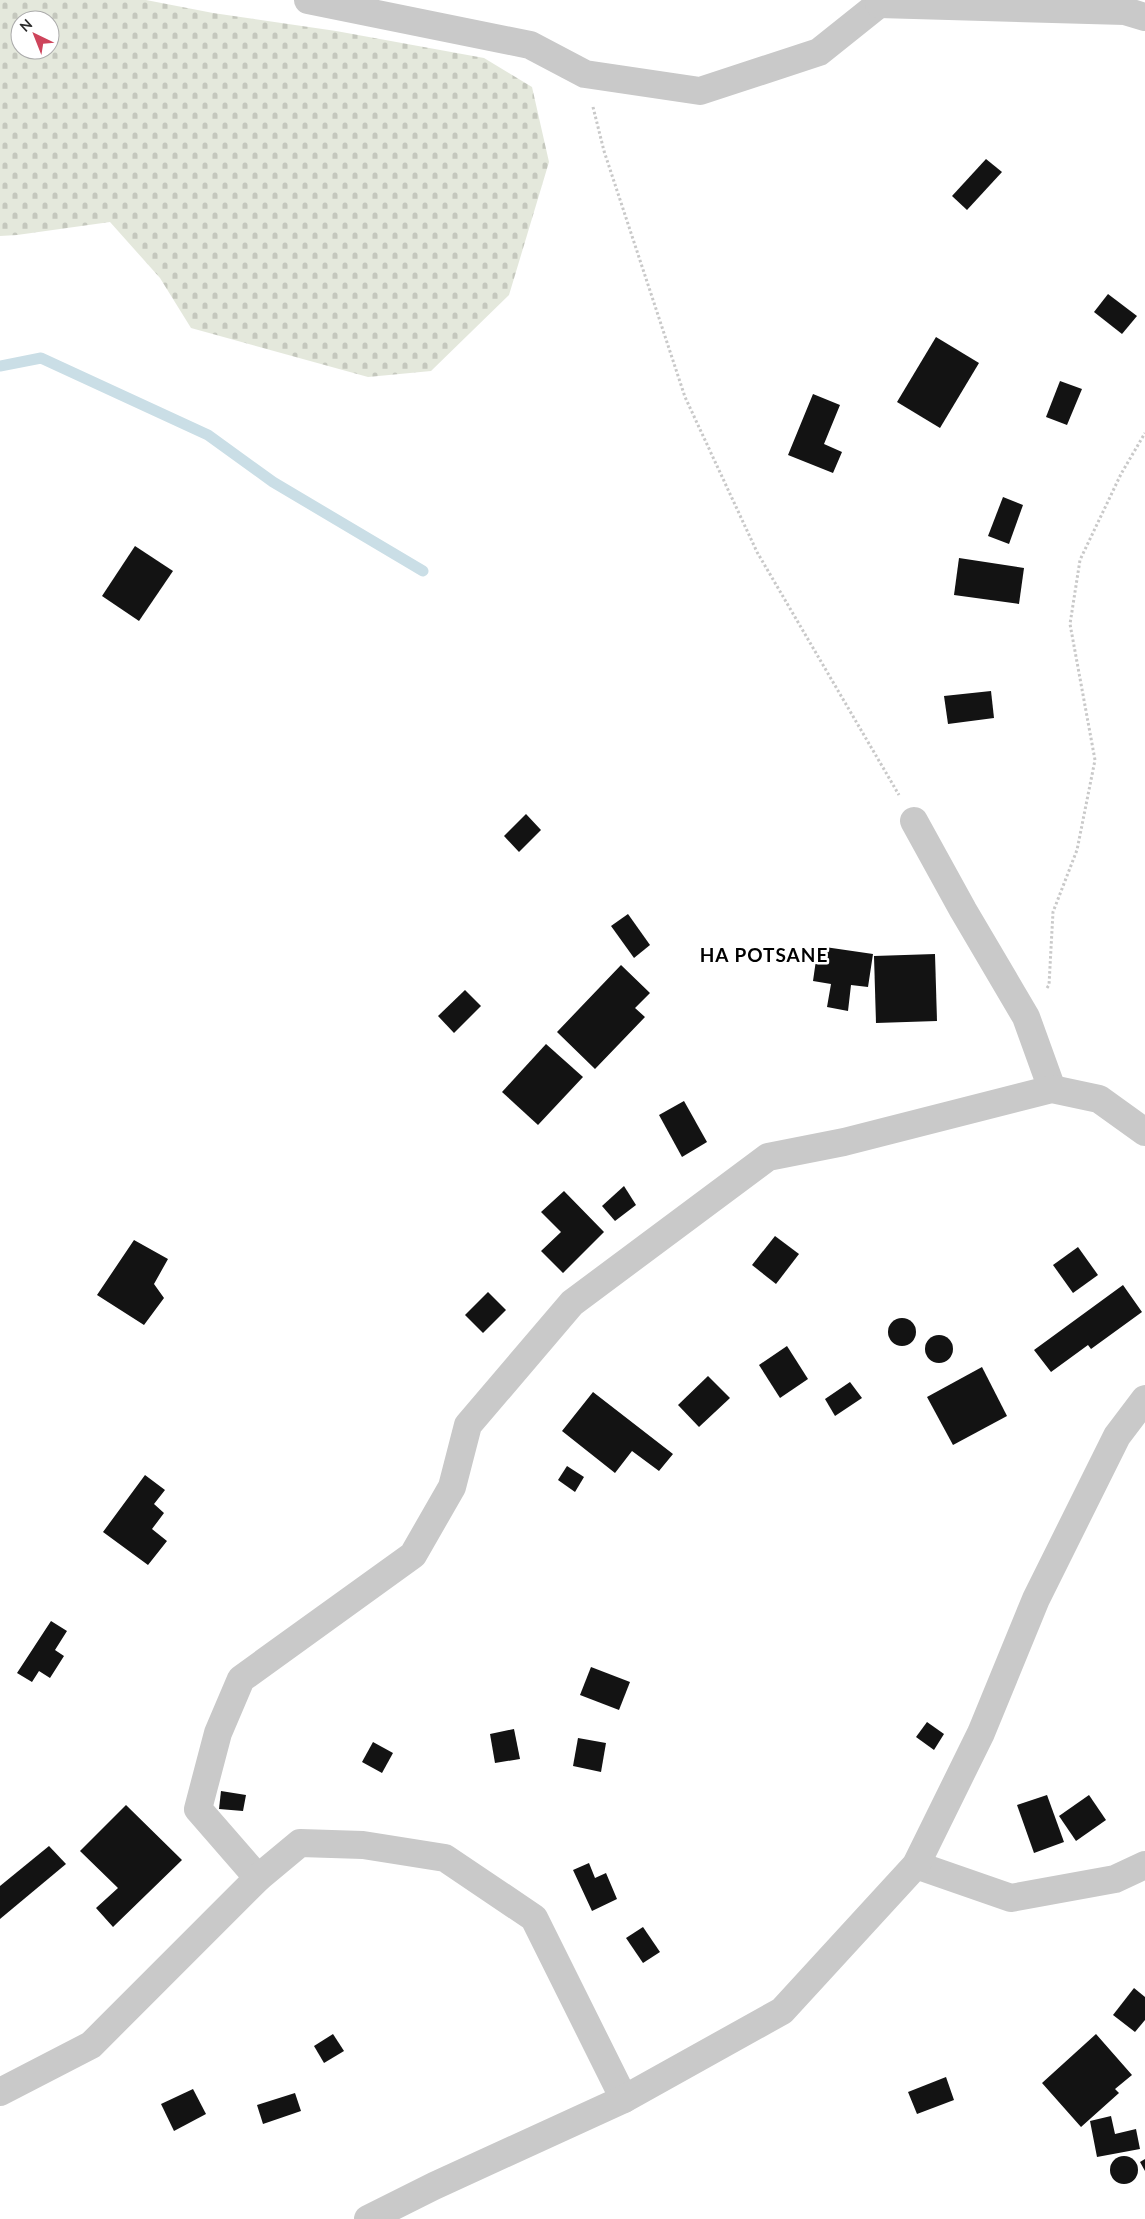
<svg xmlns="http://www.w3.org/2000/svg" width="1145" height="2219" font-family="Lato,sans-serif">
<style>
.cemetery{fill:url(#cemetery-stones);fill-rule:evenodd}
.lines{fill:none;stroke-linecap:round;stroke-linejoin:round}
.stream{stroke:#cadee6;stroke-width:11}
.building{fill:#131313}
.path{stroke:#c9c9c9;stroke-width:3;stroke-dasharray:2.5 2.5;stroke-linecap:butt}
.street{stroke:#c9c9c9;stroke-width:28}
.labels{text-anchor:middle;stroke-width:5;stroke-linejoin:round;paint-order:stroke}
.district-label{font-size:19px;font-weight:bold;letter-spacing:1px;fill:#000;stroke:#fff}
</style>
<defs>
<pattern id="cemetery-stones" width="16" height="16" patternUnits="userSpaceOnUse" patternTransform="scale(1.25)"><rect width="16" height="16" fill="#e4e8dc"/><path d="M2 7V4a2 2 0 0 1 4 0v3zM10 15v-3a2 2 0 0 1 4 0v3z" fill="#c4c7bd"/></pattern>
</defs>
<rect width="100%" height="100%" fill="#fff"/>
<path class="cemetery" d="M0 0H146L213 13 336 31 484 58 532 87 549 162 509 295 431 371 368 377 191 328 160 278 110 222 17 235 0 236ZM20 20H50V50H20Z"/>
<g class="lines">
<polyline class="stream" points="0,366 41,358 208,435 273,482 423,571"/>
</g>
<g class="building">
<polygon points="986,159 1002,172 967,210 952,196"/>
<polygon points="1108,294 1137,316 1122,334 1094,312"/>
<polygon points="936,337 979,363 940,428 897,402"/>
<polygon points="1060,381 1082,389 1067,425 1046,417"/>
<polygon points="813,394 840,405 824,444 842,452 833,473 788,455"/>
<polygon points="1003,497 1023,505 1009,544 988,536"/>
<polygon points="135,546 173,571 139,621 102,596"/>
<polygon points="959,558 1024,568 1019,604 954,595"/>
<polygon points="991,691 994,718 948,724 944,696"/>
<polygon points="526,814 541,830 519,852 504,836"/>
<polygon points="628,914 650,945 634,958 611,926"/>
<polygon points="818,946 873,954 868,987 851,985 848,1011 827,1007 831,984 813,981"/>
<polygon points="935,954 937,1021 876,1023 874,956"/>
<polygon points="621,965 650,993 635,1008 645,1017 595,1069 557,1032"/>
<polygon points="465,990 481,1006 454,1033 438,1016"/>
<polygon points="546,1044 583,1077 538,1125 502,1092"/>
<polygon points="684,1101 707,1142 682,1157 659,1115"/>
<polygon points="624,1186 636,1205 615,1221 602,1206"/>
<polygon points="564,1191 604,1232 563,1273 541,1251 561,1232 541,1212"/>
<polygon points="775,1236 799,1254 776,1284 752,1265"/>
<polygon points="134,1240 168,1259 154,1284 164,1298 144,1325 97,1295"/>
<polygon points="1078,1247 1098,1275 1073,1293 1053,1265"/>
<polygon points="1123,1285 1142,1312 1091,1349 1088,1345 1051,1372 1034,1350"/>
<polygon points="488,1292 506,1310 483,1333 465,1315"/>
<circle cx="902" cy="1332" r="14"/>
<circle cx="939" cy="1349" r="14"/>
<polygon points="787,1346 808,1379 780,1398 759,1365"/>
<polygon points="982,1367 1007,1416 953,1445 927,1397"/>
<polygon points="708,1376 730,1398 699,1427 678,1405"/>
<polygon points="850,1382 862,1398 835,1416 825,1399"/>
<polygon points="593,1392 673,1454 659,1471 632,1451 615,1473 562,1431"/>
<polygon points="567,1466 584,1477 575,1492 558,1480"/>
<polygon points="145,1475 165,1490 154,1504 164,1513 152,1529 167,1541 148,1565 103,1532"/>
<polygon points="51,1621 67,1631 55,1650 64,1656 50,1678 39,1671 32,1682 17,1673"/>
<polygon points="591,1667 630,1682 619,1710 580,1695"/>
<polygon points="927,1722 944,1734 934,1750 916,1737"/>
<polygon points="514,1729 520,1759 495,1763 490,1734"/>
<polygon points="578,1738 606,1743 601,1772 573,1766"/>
<polygon points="373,1742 393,1753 382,1773 362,1762"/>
<polygon points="221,1791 246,1795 243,1811 219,1809"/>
<polygon points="1047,1795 1064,1842 1034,1853 1017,1805"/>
<polygon points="1089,1795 1106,1820 1076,1841 1059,1816"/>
<polygon points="126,1805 182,1860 113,1927 96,1908 118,1888 80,1851"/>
<polygon points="49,1846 66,1864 0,1919 0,1886"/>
<polygon points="589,1863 595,1878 606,1873 617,1899 592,1911 573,1870"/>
<polygon points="643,1927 660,1952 643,1963 626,1938"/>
<polygon points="1134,1988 1145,1997 1145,2020 1135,2032 1113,2015"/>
<polygon points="333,2034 344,2051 324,2063 314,2046"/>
<polygon points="1096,2034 1132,2075 1115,2089 1119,2093 1081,2127 1042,2083"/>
<polygon points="946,2077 954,2100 917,2114 908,2092"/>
<polygon points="193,2089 206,2114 174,2131 161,2104"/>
<polygon points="295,2093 301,2111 263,2124 257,2105"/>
<polygon points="1111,2116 1115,2134 1136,2129 1140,2149 1097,2157 1090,2121"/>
<circle cx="1124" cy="2170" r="14"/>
<polygon points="1145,2159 1145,2171 1140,2162"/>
</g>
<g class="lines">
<g class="path">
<polyline points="593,107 604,151 685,397 757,552 899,795"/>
<polyline points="1047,988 1049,985 1053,912 1077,850 1095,760 1070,624 1080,560 1121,474 1145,433"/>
</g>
<g class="street">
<polyline points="308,0 530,45 585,74 700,91 819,52 879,4 880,0"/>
<polyline points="879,4 1125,11 1145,17"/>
<polyline points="914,821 963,910 1026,1017 1052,1089"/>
<polyline points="916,1865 1011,1898 1115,1879 1145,1865"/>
<polyline points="258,1878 198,1809 218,1733 241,1679 413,1555 452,1487 468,1425 572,1303 768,1157 844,1142 1052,1089 1099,1099 1145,1132"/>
<polyline points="0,2092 91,2045 258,1878 300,1843 363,1845 445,1858 534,1918 624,2099"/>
<polyline points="368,2219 434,2186 624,2099 782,2011 916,1865 981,1733 1036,1599 1117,1436 1145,1399"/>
</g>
</g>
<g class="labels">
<g class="district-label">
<text x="764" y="962">HA POTSANE</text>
</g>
</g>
<g transform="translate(35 35) rotate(317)"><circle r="24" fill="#ffffff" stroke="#ababab"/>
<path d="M0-4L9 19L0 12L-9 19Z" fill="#ce445b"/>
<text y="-8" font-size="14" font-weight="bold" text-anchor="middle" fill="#2c2c2c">N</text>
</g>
</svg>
